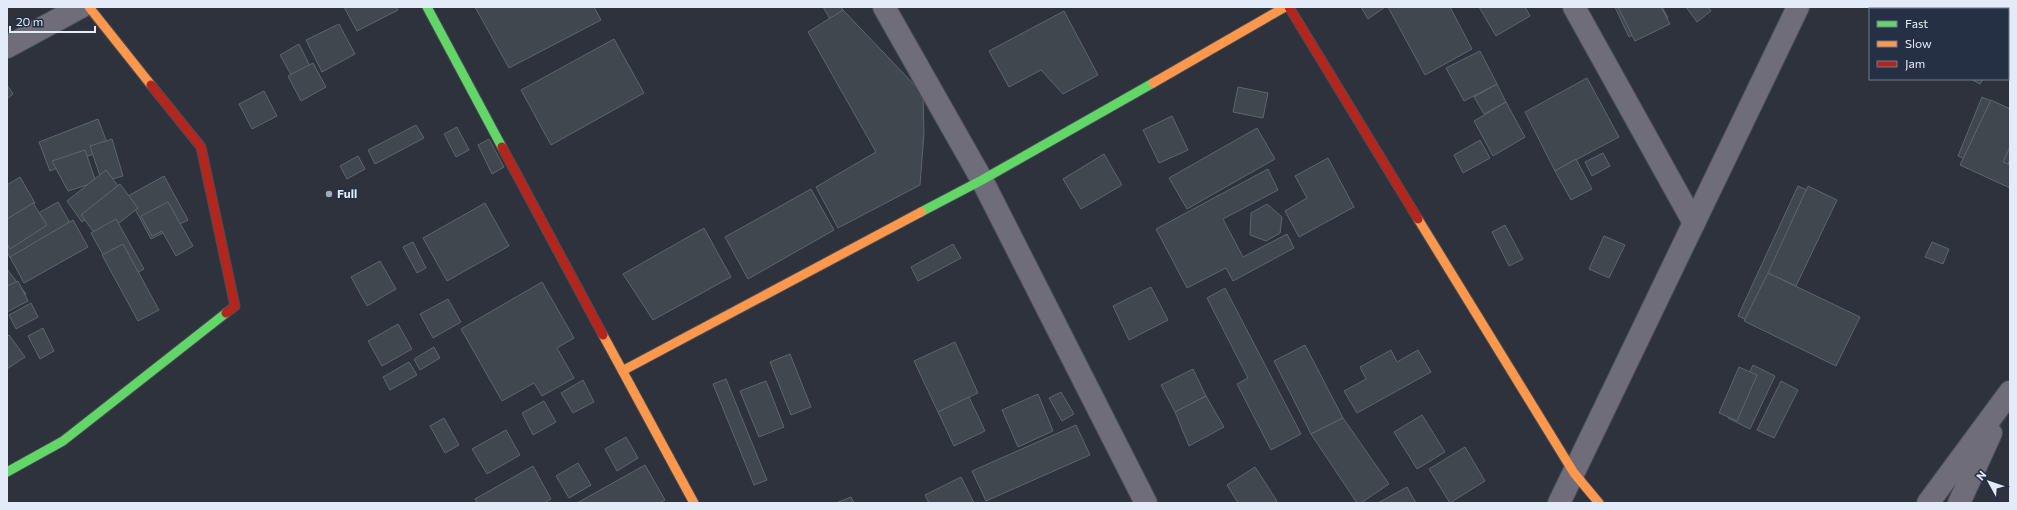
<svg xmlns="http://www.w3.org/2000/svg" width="2017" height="510" font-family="Commissioner,sans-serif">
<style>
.building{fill:#40474f;stroke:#5d656d}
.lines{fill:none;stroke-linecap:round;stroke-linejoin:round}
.street-casing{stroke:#484d55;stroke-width:24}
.fast-casing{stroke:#484d55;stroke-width:11}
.slow-casing{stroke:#484d55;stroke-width:11}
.jam-casing{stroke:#484d55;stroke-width:11}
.street{stroke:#6e6d79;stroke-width:22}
.fast{stroke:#63d668;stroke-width:9}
.slow{stroke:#ff974d;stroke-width:9}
.jam{stroke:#b3261e;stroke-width:9}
.poi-dot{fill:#a3aab7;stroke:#263044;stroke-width:1.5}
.labels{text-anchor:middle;stroke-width:4;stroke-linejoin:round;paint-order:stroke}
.poi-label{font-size:12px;font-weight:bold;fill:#e3eaf8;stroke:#263044;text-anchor:start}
</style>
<rect width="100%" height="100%" fill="#2d323d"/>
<g class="building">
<polygon points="344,7 396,7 398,10 357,31"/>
<polygon points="475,7 594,7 601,20 509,68"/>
<polygon points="823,7 841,7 843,10 830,19"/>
<polygon points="1361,7 1385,7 1368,19"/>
<polygon points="1388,7 1450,7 1472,49 1425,75"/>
<polygon points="1479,7 1525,7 1530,16 1496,36"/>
<polygon points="1615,7 1662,7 1668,18 1629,37"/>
<polygon points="1618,7 1661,7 1670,24 1635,41"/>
<polygon points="1686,7 1708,7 1711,11 1697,22"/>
<polygon points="1887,7 1909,7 1908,9 1892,9"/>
<polygon points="1973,7 1980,7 1984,9 1972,9"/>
<polygon points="1984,7 1990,7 1994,9 1983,9"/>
<polygon points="843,10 923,94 924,133 920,185 838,228 816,187 876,152 808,32"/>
<polygon points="1064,11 1098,75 1063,94 1041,70 1009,87 989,51"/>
<polygon points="2008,16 2010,17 2008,29"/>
<polygon points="339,24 355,54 322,72 306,40"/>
<polygon points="614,39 644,93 551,145 521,90"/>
<polygon points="299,44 312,70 294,80 280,55"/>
<polygon points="1480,51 1497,84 1464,101 1446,68"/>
<polygon points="313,63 326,87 301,101 288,76"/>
<polygon points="1587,78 1619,137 1555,171 1525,112"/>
<polygon points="1971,79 1983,79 1980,84"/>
<polygon points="1497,84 1506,102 1484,114 1474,97"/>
<polygon points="7,85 13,94 7,99"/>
<polygon points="1238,87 1268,93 1263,118 1233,112"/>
<polygon points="264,91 277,116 252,129 239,104"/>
<polygon points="1982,97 2010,109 2010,159 2004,175 1958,156"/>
<polygon points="1991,100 2010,109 2010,147 2003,162 2010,165 2010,188 1960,165"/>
<polygon points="1506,102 1525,137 1493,156 1474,121"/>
<polygon points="1172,116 1188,150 1159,163 1143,130"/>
<polygon points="98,119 109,148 50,171 39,142"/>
<polygon points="416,125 424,138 375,164 368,150"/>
<polygon points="457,127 469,150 456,157 444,134"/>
<polygon points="1257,128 1275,159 1187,209 1169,178"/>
<polygon points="112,139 123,176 102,182 90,146"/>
<polygon points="489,139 504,167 492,174 478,145"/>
<polygon points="1480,140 1490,158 1463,173 1454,155"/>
<polygon points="85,150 96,182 68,191 52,161"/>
<polygon points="1603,153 1610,166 1592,176 1585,162"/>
<polygon points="1104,154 1122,185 1081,209 1063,179"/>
<polygon points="358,156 365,169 347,179 340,166"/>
<polygon points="1328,158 1354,207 1299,237 1285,211 1307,198 1295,176"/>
<polygon points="1576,159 1592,189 1571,200 1555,171"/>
<polygon points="1268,169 1278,190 1223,219 1243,257 1287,234 1294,248 1233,281 1226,268 1187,288 1156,229"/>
<polygon points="106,170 122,191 82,222 67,201"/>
<polygon points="164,176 188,220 151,239 128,196"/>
<polygon points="20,177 35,203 7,219 7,185"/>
<polygon points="120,184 138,208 99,239 81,215"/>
<polygon points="1798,186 1832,201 1786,283 1849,317 1829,356 1738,316"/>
<polygon points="1808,186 1837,200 1796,286 1768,273"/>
<polygon points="811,189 834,230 748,279 725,237"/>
<polygon points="58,202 74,230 14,264 7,252 7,231"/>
<polygon points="168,202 193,246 176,256 162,231 152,236 141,216"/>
<polygon points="33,203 47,225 10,249 7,244 7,219"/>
<polygon points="485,203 509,246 447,281 423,238"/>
<polygon points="1267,204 1282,217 1280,233 1266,241 1250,235 1251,213"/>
<polygon points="116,219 144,269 119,284 91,233"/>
<polygon points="73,220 88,247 24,283 10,257"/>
<polygon points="1505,225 1523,259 1509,266 1492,232"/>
<polygon points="704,228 731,277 653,320 623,274"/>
<polygon points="1604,236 1625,245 1609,278 1589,269"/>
<polygon points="413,242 426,268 417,273 403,247"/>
<polygon points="1932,242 1949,249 1943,264 1925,257"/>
<polygon points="123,244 159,310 138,321 102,255"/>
<polygon points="953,244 961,258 918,281 911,267"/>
<polygon points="380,261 396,289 367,306 351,277"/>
<polygon points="7,269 26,294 7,309"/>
<polygon points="1768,273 1860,317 1836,366 1744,321"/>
<polygon points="18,281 28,301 7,312 7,286"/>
<polygon points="542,282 574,338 557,348 574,378 542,396 534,383 502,401 461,329"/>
<polygon points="1151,287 1168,320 1129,340 1113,306"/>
<polygon points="1225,288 1301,434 1271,450 1237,384 1248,378 1207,298"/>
<polygon points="448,299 461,322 433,338 420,314"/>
<polygon points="31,303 38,317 16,329 9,315"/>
<polygon points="398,324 412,349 382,366 368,341"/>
<polygon points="43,328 54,351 40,359 28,336"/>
<polygon points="9,335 25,357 7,369 7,337"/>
<polygon points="955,342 978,393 938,412 914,361"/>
<polygon points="1305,345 1343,418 1311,434 1274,361"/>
<polygon points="434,347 440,358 420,370 414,359"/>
<polygon points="1391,350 1397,362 1418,350 1431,372 1357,413 1344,391 1366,379 1360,367"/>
<polygon points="790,354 811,407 791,415 770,362"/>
<polygon points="409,362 417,375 390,390 383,377"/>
<polygon points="1753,365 1775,376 1750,429 1728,418"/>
<polygon points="1739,367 1757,375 1737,421 1719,413"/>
<polygon points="1193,369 1206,396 1175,412 1161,385"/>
<polygon points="726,379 767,480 754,485 713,384"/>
<polygon points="583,380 594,402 573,413 561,393"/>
<polygon points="766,381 784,427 759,437 740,391"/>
<polygon points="1781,381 1798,390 1774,438 1757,430"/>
<polygon points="1061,392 1074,414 1062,421 1049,398"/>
<polygon points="1038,394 1053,431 1018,447 1002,410"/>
<polygon points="1206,396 1224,427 1189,446 1175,412"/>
<polygon points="969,397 985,431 954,446 938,412"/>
<polygon points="544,401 556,422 533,435 522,413"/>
<polygon points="1422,415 1445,452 1417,469 1394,432"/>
<polygon points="444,418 459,445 445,453 430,426"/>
<polygon points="1343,418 1389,484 1361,503 1357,503 1311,434"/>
<polygon points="1076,425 1090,455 986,501 972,471"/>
<polygon points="506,430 520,455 487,474 472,449"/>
<polygon points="626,437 638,458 617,471 605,449"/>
<polygon points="1465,447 1485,481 1450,503 1429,469"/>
<polygon points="578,463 591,485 569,498 556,476"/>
<polygon points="645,465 665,500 659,503 577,503"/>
<polygon points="533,466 551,499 544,503 477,503 475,499"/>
<polygon points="1255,467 1277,501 1274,503 1238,503 1227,485"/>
<polygon points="961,477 974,503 929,503 925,495"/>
<polygon points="1407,487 1416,503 1378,503"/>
<polygon points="851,497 854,503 836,503"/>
</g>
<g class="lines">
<g class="street-casing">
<g id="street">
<polyline points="884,7 982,180 1146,503"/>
<polyline points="1574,7 1694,223"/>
<polyline points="7,47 81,7"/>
<polyline points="1559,503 1798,7"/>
<polyline points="1928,503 2010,392"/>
<polyline points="1959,503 1991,433"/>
</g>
</g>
<g class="fast-casing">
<g id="fast">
<polyline points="427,7 502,147"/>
<polyline points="921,212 982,180 1153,83"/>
<polyline points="7,472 63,441 226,313"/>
</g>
</g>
<g class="slow-casing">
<g id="slow">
<polyline points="89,7 151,85"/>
<polyline points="1153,83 1285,7"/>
<polyline points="1418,219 1574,473 1599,503"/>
<polyline points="603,335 694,503"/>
<polyline points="624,370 921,212"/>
</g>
</g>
<g class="jam-casing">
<g id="jam">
<polyline points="1289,7 1418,219"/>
<polyline points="151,85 201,147 235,306 226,313"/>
<polyline points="502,147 603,335"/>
</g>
</g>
<use href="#street" class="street"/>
<use href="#fast" class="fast"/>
<use href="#slow" class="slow"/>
<use href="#jam" class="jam"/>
</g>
<circle class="poi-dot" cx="329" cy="194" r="4"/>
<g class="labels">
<g class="poi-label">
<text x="337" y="198">Full</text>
</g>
</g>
<rect width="2017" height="510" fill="none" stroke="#e3eaf8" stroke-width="16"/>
<rect x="1869" y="8" width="140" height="72" fill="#263044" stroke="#727a8c"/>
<rect x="1877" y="21" width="20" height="6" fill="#63d668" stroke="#727a8c"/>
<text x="1905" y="28" font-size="12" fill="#e3eaf8">Fast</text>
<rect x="1877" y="41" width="20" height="6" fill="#ff974d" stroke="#727a8c"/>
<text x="1905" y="48" font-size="12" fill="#e3eaf8">Slow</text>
<rect x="1877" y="61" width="20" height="6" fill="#b3261e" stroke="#727a8c"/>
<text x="1905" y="68" font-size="12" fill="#e3eaf8">Jam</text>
<g transform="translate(1989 482) rotate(310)" stroke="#263044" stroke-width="3" paint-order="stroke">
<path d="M0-3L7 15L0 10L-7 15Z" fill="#e3eaf8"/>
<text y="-6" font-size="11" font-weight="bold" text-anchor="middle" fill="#e3eaf8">N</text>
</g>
<path d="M10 26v6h85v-6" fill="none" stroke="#e3eaf8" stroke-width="2"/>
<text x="16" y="26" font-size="12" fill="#e3eaf8" stroke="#263044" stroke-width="3" paint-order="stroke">20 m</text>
</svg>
